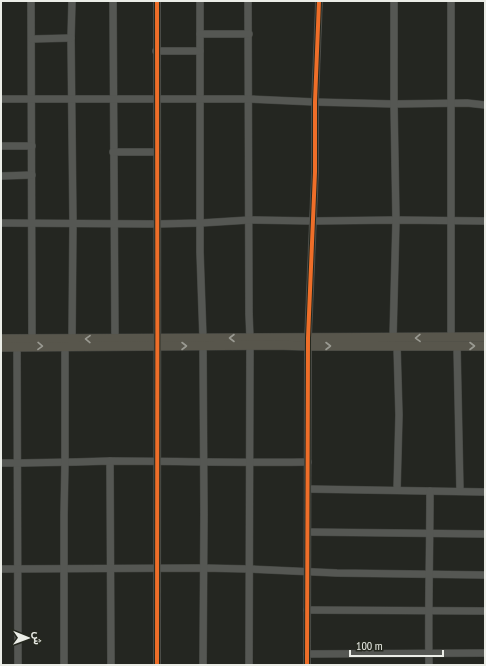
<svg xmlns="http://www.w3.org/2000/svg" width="486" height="666" font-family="'PT Sans Narrow',Vazirmatn,sans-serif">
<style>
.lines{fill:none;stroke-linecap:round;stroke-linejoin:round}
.minor-casing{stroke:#41433f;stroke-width:8}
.major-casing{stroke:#41433f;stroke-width:10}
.minor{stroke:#555753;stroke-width:7}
.major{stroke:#58564c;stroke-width:9}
.cycleway-casing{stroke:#25281f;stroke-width:6}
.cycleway{stroke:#ee6e29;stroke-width:4}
.oneway{stroke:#9a9a92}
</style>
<rect width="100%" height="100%" fill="#242621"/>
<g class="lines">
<g class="minor-casing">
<g id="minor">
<polyline points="31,1 32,338"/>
<polyline points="72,1 71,38 73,223 72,338"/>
<polyline points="113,1 115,339"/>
<path d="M157 1C156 222 159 444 157 665"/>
<polyline points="200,1 200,252 203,338"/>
<polyline points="248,1 249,314 250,338"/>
<polyline points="200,34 249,34"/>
<polyline points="32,39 71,38"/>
<polyline points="156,51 200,51"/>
<polyline points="1,99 248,99 315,102 394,104 467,103 485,105"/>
<polyline points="1,146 32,146"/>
<polyline points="113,152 157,152"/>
<polyline points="1,176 32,175"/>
<polyline points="1,223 157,224 201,223 249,220 313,221 396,220 485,221"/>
<polyline points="451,337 451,1"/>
<polyline points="393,338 396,220 394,104 394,1"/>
<polyline points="17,346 18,665"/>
<polyline points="397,346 399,415 397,490"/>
<polyline points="457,346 460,491"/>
<polyline points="110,461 111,665"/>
<path d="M1 463C37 463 74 462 110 461 176 461 242 463 308 462"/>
<polyline points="308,489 485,492"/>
<polyline points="308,532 485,534"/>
<polyline points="1,569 203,568 249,569 337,573 485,575"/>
<polyline points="307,610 485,611"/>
<polyline points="307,654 485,653"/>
<polyline points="64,665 64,515 65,463 65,347"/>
<polyline points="203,665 204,514 203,346"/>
<polyline points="249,665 250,346"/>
<polyline points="307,665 308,338 315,172 315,102 319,1"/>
<path d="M429 665C428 607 430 549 430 491"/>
</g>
</g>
<g class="major-casing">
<g id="major">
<polyline points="1,339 485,337"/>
<polyline points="1,347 275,345 309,346 485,346"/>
</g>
</g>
<use href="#minor" class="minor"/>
<use href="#major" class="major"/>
<g class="cycleway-casing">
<g id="cycleway">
<path d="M157 1C156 222 159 444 157 665"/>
<polyline points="307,665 308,338 315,172 315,102 319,1"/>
</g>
</g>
<use href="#cycleway" class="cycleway"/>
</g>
<defs><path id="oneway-chevron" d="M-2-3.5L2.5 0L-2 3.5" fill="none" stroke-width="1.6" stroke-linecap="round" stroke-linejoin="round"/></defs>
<g class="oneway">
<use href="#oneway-chevron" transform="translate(232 338) rotate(180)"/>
<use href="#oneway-chevron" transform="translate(418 338) rotate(179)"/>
<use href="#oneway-chevron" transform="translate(88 339) rotate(-179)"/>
<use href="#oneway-chevron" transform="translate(40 346) rotate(1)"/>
<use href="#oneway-chevron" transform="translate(184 346)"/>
<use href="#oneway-chevron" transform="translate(328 346)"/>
<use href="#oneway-chevron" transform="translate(472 346)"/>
</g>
<rect width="486" height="666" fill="none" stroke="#ebede7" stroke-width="4"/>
<g transform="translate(28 638) rotate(91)" stroke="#25281f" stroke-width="3" paint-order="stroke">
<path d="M0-3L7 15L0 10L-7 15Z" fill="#ebede7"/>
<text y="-6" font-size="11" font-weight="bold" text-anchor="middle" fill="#ebede7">ش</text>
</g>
<path d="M350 650v6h93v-6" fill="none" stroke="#ebede7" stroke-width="2"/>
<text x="356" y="650" font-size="12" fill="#ebede7" stroke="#25281f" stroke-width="3" paint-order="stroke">100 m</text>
</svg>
